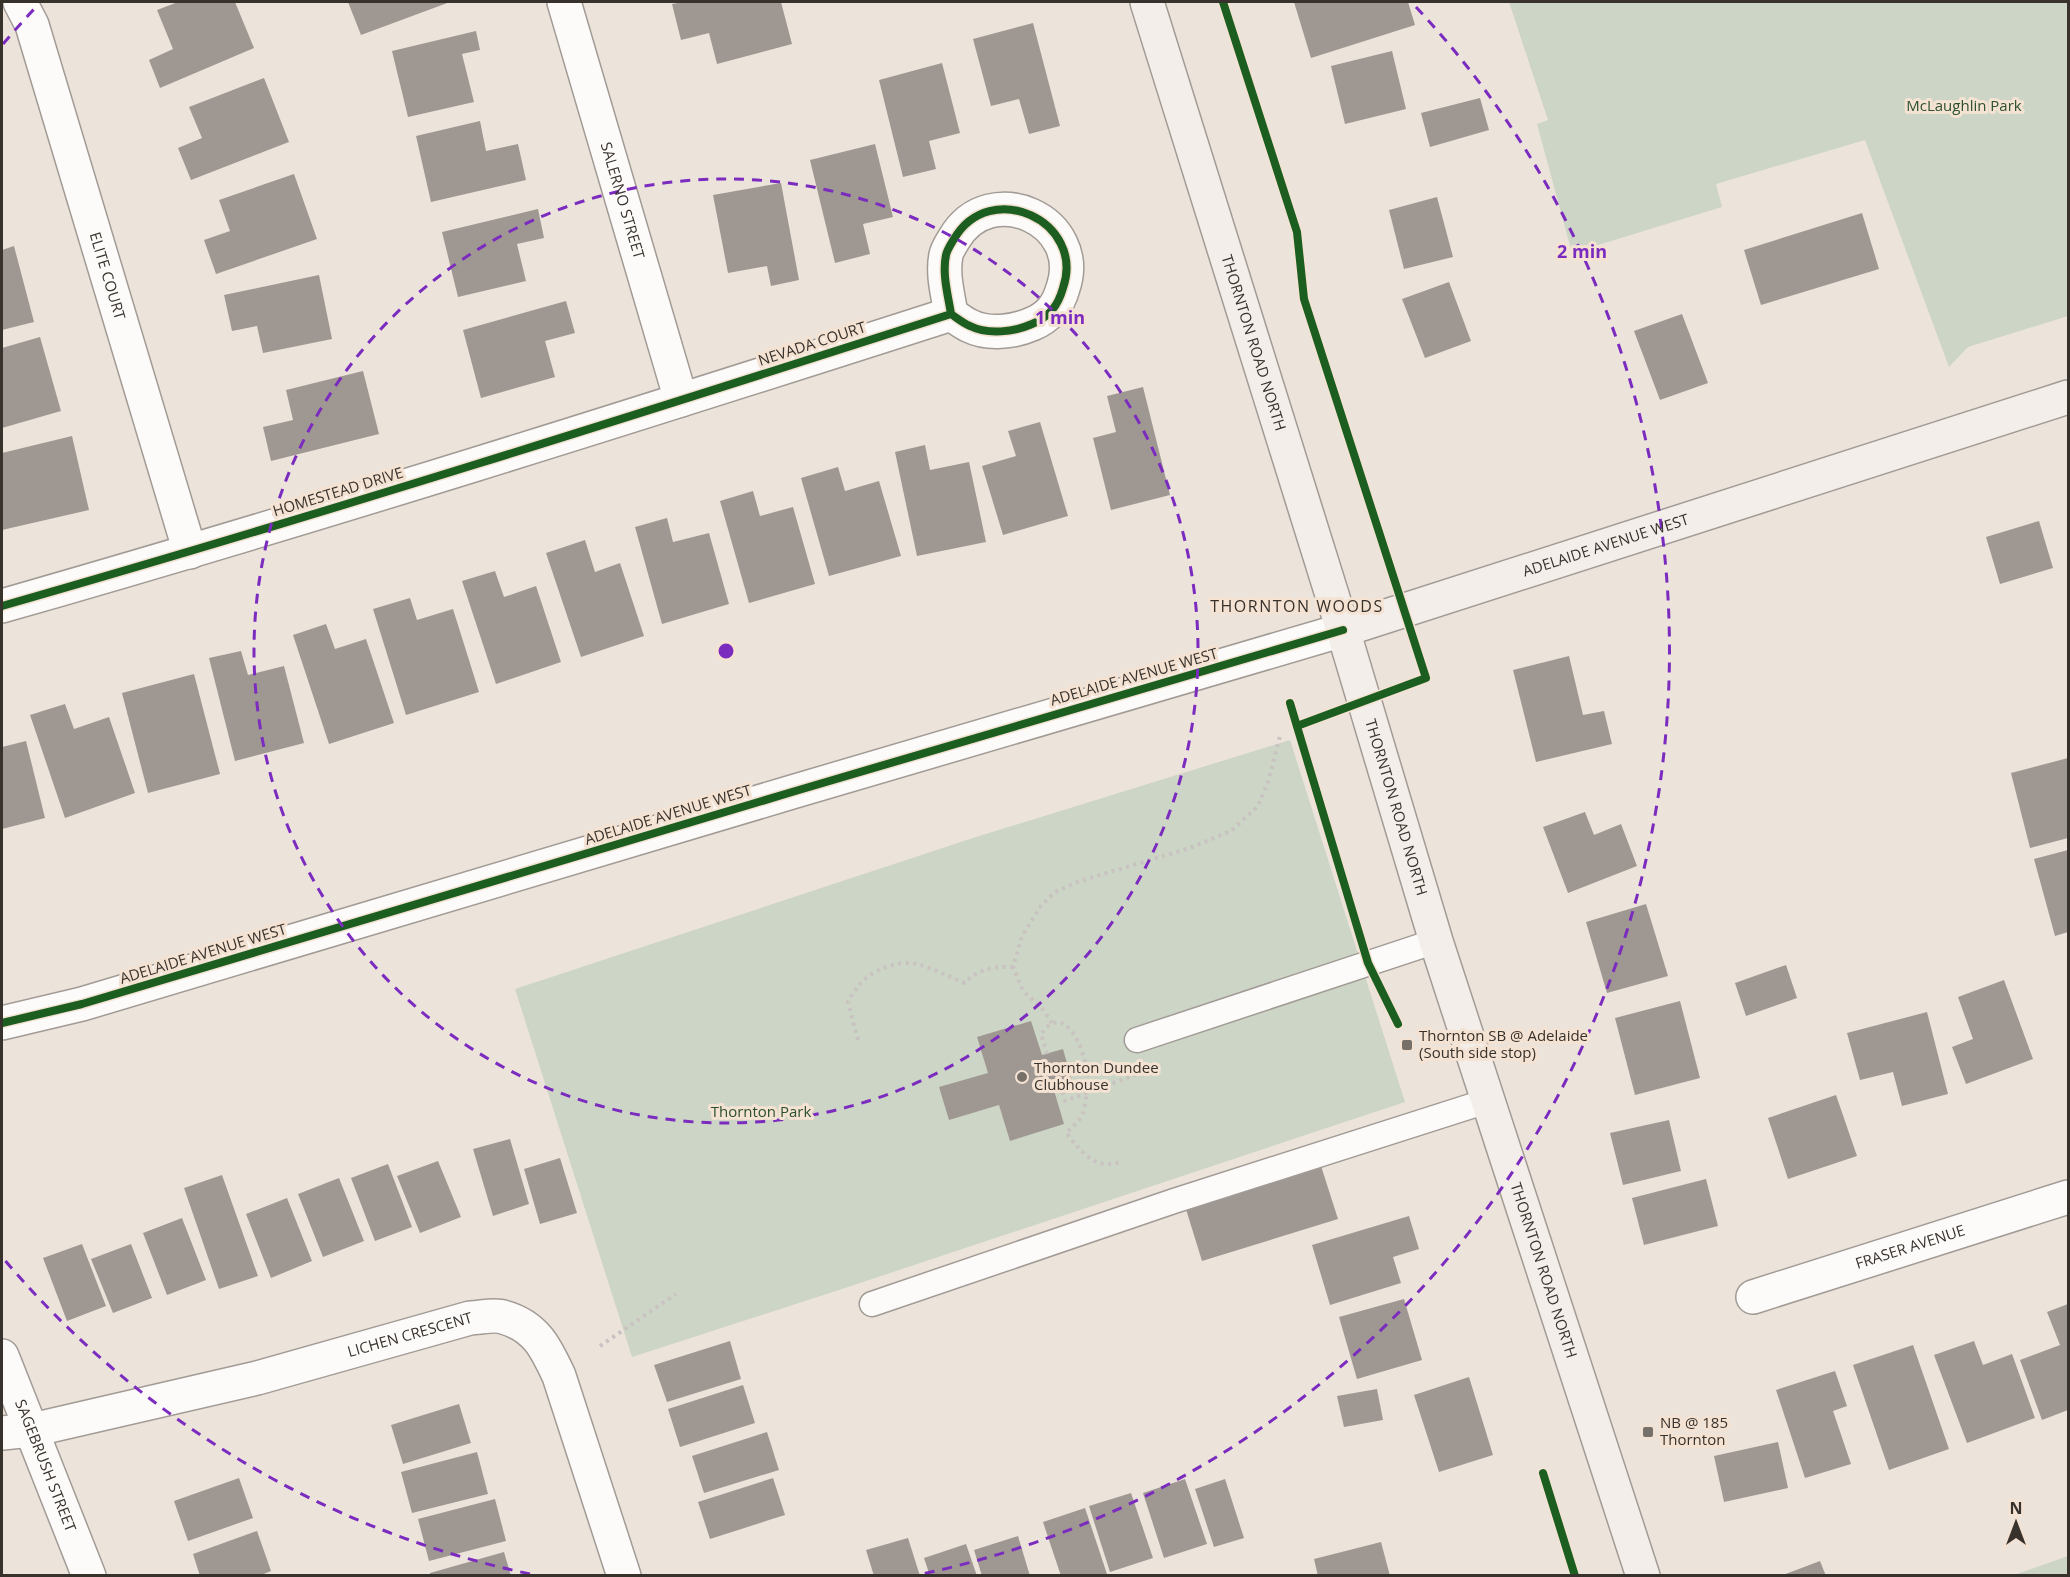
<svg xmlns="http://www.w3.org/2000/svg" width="2070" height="1577" font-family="'Open Sans',sans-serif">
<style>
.green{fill:#cdd5c6}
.building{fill:#9f9892}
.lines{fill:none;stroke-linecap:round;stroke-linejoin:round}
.service-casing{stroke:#a29b95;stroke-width:27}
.minor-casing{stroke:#a29b95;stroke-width:36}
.tertiary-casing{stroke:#a29b95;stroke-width:36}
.secondary-casing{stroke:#a29b95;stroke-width:36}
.path{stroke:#c8c3c1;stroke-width:4;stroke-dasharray:3 4.5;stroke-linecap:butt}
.service{stroke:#fcfbfa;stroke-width:24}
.minor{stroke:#fcfbfa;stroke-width:33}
.tertiary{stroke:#fcfbfa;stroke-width:33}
.secondary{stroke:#f3eee9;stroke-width:33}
.cycleway-casing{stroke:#f4e2d3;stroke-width:11}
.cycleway{stroke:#1b5e20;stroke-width:8}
.ring{fill:none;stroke:#7b2cbf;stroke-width:3;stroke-dasharray:10 8}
.poi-dot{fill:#777069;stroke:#f4e2d3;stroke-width:2}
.labels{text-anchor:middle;stroke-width:6;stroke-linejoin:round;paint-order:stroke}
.park-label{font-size:15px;fill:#2b502e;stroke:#f4e2d3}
.street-label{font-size:15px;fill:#38322c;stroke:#f4e2d3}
.poi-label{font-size:15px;fill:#38322c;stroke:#f4e2d3;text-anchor:start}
.neighbourhood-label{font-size:16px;letter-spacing:1.5px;fill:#38322c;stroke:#f4e2d3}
.centre{fill:#7b2cbf;stroke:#f4e2d3;stroke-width:3}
.ring-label{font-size:18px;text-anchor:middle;font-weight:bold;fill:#7b2cbf;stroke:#f4e2d3;stroke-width:6;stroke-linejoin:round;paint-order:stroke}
</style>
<rect width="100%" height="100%" fill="#ece3db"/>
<g class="green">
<polygon points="1509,2 2068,2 2068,316 1968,347 1949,367 1865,140 1716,184 1722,207 1572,253 1537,124 1548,120"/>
<polygon points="1290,740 1405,1102 842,1289 632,1357 515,989 976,837"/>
<polygon points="2068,1556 2068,1575 2014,1575"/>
</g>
<g class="building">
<polygon points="178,2 235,2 254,48 160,88 149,60 173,49 157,10"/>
<polygon points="348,2 450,2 361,35"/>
<polygon points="684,2 781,2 792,44 717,64 709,33 681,40 672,4"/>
<polygon points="1294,2 1408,2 1415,25 1311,58"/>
<polygon points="1033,23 1060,126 1029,134 1019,99 991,106 973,39"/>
<polygon points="476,31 480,50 462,54 474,102 408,117 392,51"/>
<polygon points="1392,51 1406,109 1345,124 1331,66"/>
<polygon points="942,63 960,133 929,141 936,169 903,177 879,80"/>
<polygon points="264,78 289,142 191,180 178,148 202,138 189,107"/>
<polygon points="1480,98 1489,130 1430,147 1421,113"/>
<polygon points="480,121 486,151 518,144 526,180 431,202 416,136"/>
<polygon points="875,144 893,217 863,224 870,254 835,263 810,160"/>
<polygon points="294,174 317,239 216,274 204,240 230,231 219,200"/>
<polygon points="781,183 799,280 771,286 767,266 728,273 713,195"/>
<polygon points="1437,197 1453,257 1404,269 1389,210"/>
<polygon points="538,209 544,238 517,244 526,281 458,297 442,232"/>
<polygon points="1862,213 1879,269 1761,305 1744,250"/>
<polygon points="14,246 34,322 2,330 2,250"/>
<polygon points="319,275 332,339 263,353 257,326 232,331 224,295"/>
<polygon points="1449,282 1471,341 1425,358 1402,299"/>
<polygon points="566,301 575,333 545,341 555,377 481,398 463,330"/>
<polygon points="1682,314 1708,383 1660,400 1634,331"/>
<polygon points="40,337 61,411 2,428 2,348"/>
<polygon points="363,371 379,434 271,461 263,427 293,420 286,390"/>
<polygon points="1143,387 1170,495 1111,510 1093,438 1116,432 1107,396"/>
<polygon points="1040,422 1068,516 1003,535 982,466 1016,456 1008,431"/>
<polygon points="72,436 89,510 2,530 2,453"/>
<polygon points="925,445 930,470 969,462 986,542 917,556 895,452"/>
<polygon points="838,467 845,491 879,481 901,556 829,576 801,478"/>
<polygon points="753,491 760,516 793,507 815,584 749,603 720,501"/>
<polygon points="667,518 673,542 709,533 729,604 662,624 635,527"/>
<polygon points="2039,521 2053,568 2000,584 1986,537"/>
<polygon points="585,540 595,572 620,563 644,636 581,657 546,553"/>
<polygon points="495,571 504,597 536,586 561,662 496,684 462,581"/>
<polygon points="410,598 417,620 453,609 479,692 406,715 373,609"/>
<polygon points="326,624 335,649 366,639 394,723 329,744 293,635"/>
<polygon points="241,651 248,675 284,666 304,743 235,761 209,658"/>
<polygon points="1569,656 1583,715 1604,711 1612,744 1536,762 1513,670"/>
<polygon points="194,674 220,774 148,793 122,693"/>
<polygon points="65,704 74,729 109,717 135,793 65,818 30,715"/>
<polygon points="26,741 45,818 2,829 2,747"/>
<polygon points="2068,758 2068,838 2030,848 2011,773"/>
<polygon points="1585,812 1594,835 1621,824 1637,866 1568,893 1543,827"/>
<polygon points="2068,850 2068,932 2055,936 2034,859"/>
<polygon points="1646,904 1668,976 1607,993 1586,922"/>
<polygon points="1786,965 1797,998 1746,1016 1735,983"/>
<polygon points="2004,980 2033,1059 1966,1084 1952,1047 1973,1039 1958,997"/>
<polygon points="1680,1001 1700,1078 1635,1095 1615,1018"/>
<polygon points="1927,1012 1948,1094 1902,1106 1893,1072 1860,1080 1847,1033"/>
<polygon points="1031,1021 1042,1055 1063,1049 1072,1081 1053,1087 1064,1124 1010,1141 999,1105 949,1120 939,1087 988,1073 977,1037"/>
<polygon points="1836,1095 1857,1156 1788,1179 1768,1118"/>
<polygon points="1669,1120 1681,1171 1623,1185 1610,1133"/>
<polygon points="510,1139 529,1204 493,1216 473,1149"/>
<polygon points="560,1158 577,1213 540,1224 524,1169"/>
<polygon points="438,1161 461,1217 420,1233 397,1176"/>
<polygon points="388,1164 412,1227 375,1241 351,1178"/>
<polygon points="1321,1166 1338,1219 1202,1261 1185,1206"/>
<polygon points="222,1175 258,1276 219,1289 184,1188"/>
<polygon points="339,1178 364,1241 323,1257 298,1194"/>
<polygon points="1706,1179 1718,1226 1644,1245 1632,1198"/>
<polygon points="287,1198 312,1261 271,1278 246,1214"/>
<polygon points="1409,1216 1419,1249 1393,1257 1401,1283 1330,1305 1312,1245"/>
<polygon points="182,1218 206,1280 167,1295 143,1233"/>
<polygon points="82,1244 106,1306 67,1321 43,1258"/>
<polygon points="131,1244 152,1298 113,1313 91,1259"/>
<polygon points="1404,1299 1422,1360 1357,1379 1339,1317"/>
<polygon points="2068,1304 2068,1410 2042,1420 2020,1360 2060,1345 2047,1312"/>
<polygon points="730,1341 741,1379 667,1402 654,1365"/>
<polygon points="1974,1341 1983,1365 2012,1354 2035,1418 1967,1443 1934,1355"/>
<polygon points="1913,1345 1949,1449 1889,1470 1853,1365"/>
<polygon points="1835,1371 1847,1406 1833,1411 1851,1464 1805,1478 1776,1390"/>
<polygon points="1469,1377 1493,1455 1439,1472 1414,1395"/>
<polygon points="743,1385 755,1423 680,1447 668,1409"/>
<polygon points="1377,1389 1383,1420 1344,1427 1337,1396"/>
<polygon points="459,1404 471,1443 403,1464 391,1425"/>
<polygon points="767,1432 779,1470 704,1493 692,1456"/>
<polygon points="1778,1442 1788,1488 1724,1502 1714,1456"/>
<polygon points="477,1452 488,1494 412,1513 401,1472"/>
<polygon points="239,1478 253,1518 188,1541 174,1501"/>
<polygon points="773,1478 785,1515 710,1539 698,1502"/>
<polygon points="1185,1479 1207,1544 1164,1558 1143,1493"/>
<polygon points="1225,1479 1244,1538 1214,1547 1195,1489"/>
<polygon points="1131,1493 1153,1558 1110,1572 1089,1506"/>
<polygon points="495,1499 506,1541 429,1561 418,1519"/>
<polygon points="1085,1508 1107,1574 1102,1576 1061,1576 1043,1522"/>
<polygon points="257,1531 271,1571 259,1576 200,1576 193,1554"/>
<polygon points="1018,1536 1030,1576 982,1576 974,1550"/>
<polygon points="908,1538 920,1576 874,1576 866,1550"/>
<polygon points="1381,1542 1390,1576 1318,1576 1314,1559"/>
<polygon points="966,1544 977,1576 930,1576 924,1558"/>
<polygon points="504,1552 511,1576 430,1576 430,1573"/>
<polygon points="1820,1561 1826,1576 1783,1576 1783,1575"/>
</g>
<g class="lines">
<g class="service-casing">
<g id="service">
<polyline points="1137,1040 1436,941"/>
<polyline points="872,1304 1174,1201 1487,1101"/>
</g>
</g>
<g class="minor-casing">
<g id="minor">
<path id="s1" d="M20 2 32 25 190 552"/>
<path id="s2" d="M564 2 681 400"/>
<path d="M2 606C320 515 636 415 951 314 957 318 963 323 970 326 988 335 1014 332 1032 324 1049 317 1058 306 1063 288 1086 221 990 177 954 239 951 244 947 250 946 255 942 274 948 295 951 314"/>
<path id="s3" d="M1753 1297 2068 1197"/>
<path id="s4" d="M2 1356 89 1576"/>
<path id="s5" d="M2 1433 32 1430 257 1378 470 1318C480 1318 494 1314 503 1317 536 1326 546 1348 559 1376L624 1576"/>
</g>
</g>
<g class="tertiary-casing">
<polyline id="tertiary" points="2,1023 82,1004 792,792 1343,630"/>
</g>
<g class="secondary-casing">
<g id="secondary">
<path id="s6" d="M1147 2 1343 630 1436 941 1643 1576"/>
<path id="s7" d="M1343 630 2068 397"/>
</g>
</g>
<g class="path">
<polyline points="1052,1023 1041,1007 1023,991 1013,967 1022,936 1041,906 1055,892 1080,881 1190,848 1231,831 1258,806 1268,782 1280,736"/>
<path d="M858 1040 848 1002C859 981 871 971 893 965 900 963 910 962 917 964 933 968 949 977 965 983 977 969 995 966 1013 967"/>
<path d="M1047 1054 1041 1034C1044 1031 1047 1026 1051 1024 1072 1013 1087 1060 1087 1074 1087 1086 1087 1104 1082 1115 1078 1123 1072 1127 1066 1133 1081 1151 1095 1171 1120 1162"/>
<polyline points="1060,1085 1065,1101 1140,1073"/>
<polyline points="600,1346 676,1294"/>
</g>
<use href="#service" class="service"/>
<use href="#minor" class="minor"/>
<use href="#tertiary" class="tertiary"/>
<use href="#secondary" class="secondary"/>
<g class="cycleway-casing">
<g id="cycleway">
<polyline points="1223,2 1297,232 1304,299 1426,678 1297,726"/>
<path d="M2 606C320 515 636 415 951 314 957 318 963 323 970 326 988 335 1014 332 1032 324 1049 317 1058 306 1063 288 1086 221 990 177 954 239 951 244 947 250 946 255 942 274 948 295 951 314"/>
<polyline points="1290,703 1368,963 1398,1024"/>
<polyline points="2,1023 82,1004 792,792 1343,630"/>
<polyline points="1543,1473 1575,1576"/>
</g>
</g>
<use href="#cycleway" class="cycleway"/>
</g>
<g class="ring">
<circle cx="726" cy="651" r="472"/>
<path d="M530 1574A944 944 0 0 1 3 1258M3 44A944 944 0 0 1 36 7M1416 7A944 944 0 0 1 922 1574"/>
</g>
<g class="poi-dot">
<rect x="1401" y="1039" width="12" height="12" rx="3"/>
<circle cx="1022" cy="1077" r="6"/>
<rect x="1642" y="1426" width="12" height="12" rx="3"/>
</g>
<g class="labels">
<g class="park-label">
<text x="1964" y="111">McLaughlin Park</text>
<text x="761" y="1117">Thornton Park</text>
</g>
<g class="street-label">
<text dy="5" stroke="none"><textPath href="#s2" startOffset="207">SALERNO STREET</textPath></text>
<text dy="5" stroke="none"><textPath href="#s1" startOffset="288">ELITE COURT</textPath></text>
<text dy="5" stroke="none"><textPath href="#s6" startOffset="357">THORNTON ROAD NORTH</textPath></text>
<text transform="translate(812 344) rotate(-18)" y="5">NEVADA COURT</text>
<text transform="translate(338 492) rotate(-17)" y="5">HOMESTEAD DRIVE</text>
<text dy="5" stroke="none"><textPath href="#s7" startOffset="276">ADELAIDE AVENUE WEST</textPath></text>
<text transform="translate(1134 677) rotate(-16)" y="5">ADELAIDE AVENUE WEST</text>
<text dy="5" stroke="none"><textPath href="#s6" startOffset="843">THORNTON ROAD NORTH</textPath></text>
<text transform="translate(668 815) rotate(-17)" y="5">ADELAIDE AVENUE WEST</text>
<text transform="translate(203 954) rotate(-17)" y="5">ADELAIDE AVENUE WEST</text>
<text dy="5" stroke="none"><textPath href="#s3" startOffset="165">FRASER AVENUE</textPath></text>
<text dy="5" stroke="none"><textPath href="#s6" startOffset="1329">THORNTON ROAD NORTH</textPath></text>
<text dy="5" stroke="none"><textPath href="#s5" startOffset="420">LICHEN CRESCENT</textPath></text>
<text dy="5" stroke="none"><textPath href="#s4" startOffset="118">SAGEBRUSH STREET</textPath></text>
</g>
<g class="poi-label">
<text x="1419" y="1041">Thornton SB @ Adelaide<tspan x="1419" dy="17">(South side stop)</tspan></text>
<text x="1034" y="1073">Thornton Dundee<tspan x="1034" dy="17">Clubhouse</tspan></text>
<text x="1660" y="1428">NB @ 185<tspan x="1660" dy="17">Thornton</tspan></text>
</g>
<g class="neighbourhood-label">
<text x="1297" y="612">THORNTON WOODS</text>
</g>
</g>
<circle cx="726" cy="651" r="9" class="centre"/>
<g class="ring-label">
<text x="1582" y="258">2 min</text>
<text x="1060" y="324">1 min</text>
</g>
<rect width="2070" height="1577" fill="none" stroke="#38322c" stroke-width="6"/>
<g transform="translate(2016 1523)" stroke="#f4e2d3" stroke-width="4.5" paint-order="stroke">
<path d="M0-4.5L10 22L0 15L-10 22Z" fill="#38322c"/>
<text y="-9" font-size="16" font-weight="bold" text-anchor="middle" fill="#38322c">N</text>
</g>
</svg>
